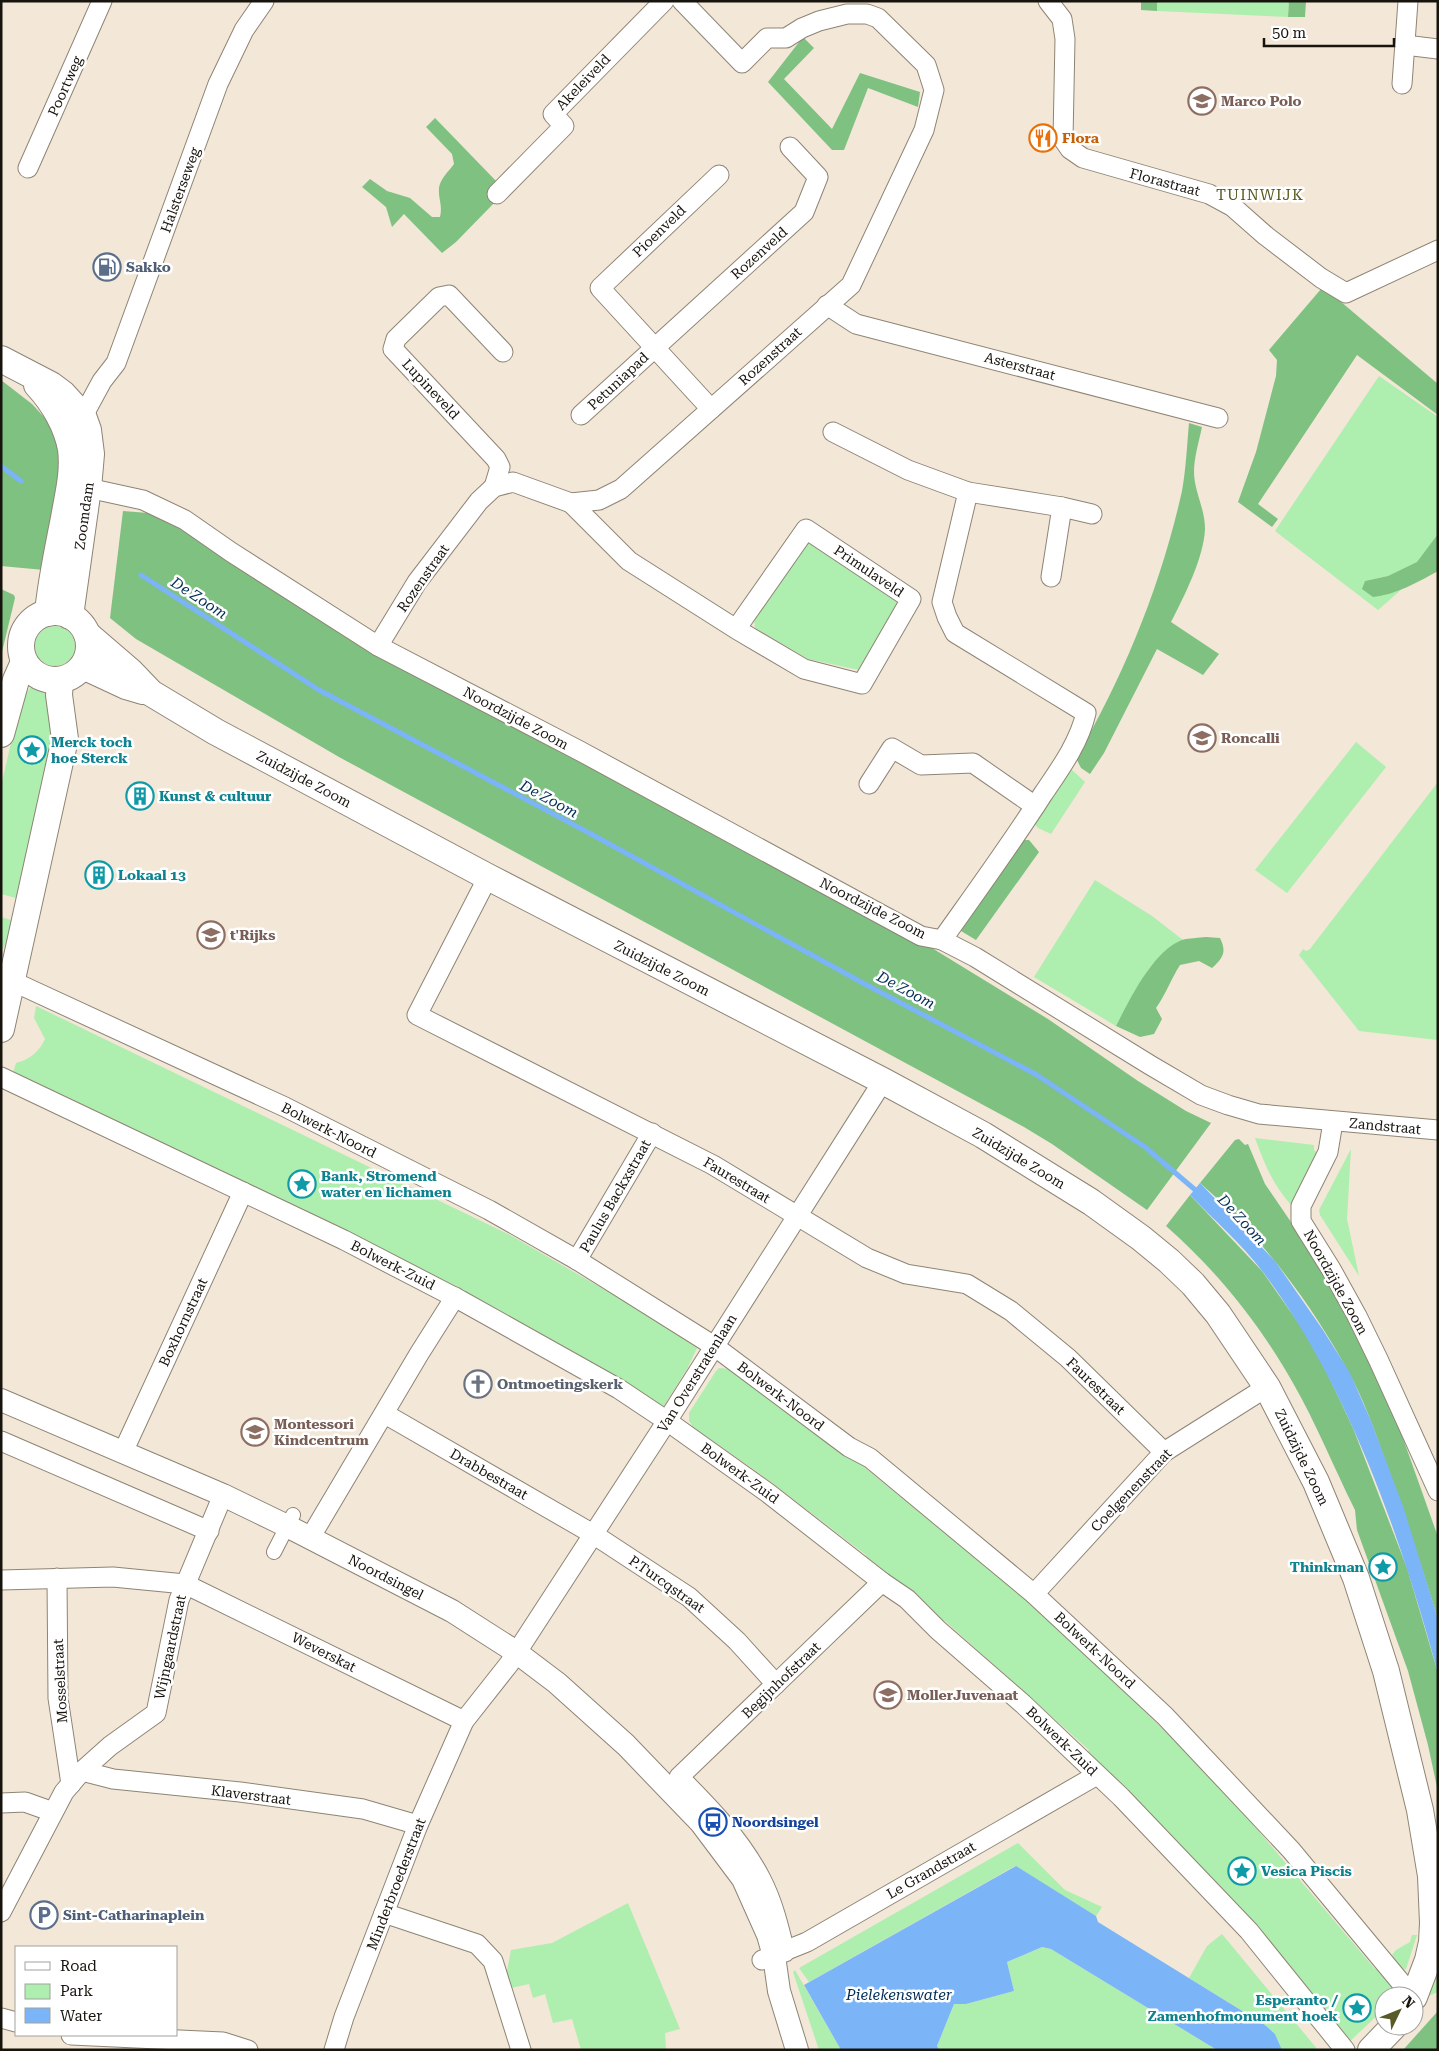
<svg xmlns="http://www.w3.org/2000/svg" width="1439" height="2051" font-family="'Roboto Serif',serif">
<style>
.green{fill:#aeeeaf}
.forest{fill:#7ec181}
.water{fill:#7bb5f7}
.lines{fill:none;stroke-linecap:round;stroke-linejoin:round}
.stream{stroke:#7bb5f7;stroke-width:5}
.pedestrian-casing{stroke:#8e8475;stroke-width:16}
.minor-casing{stroke:#8e8475;stroke-width:21}
.tertiary-casing{stroke:#8e8475;stroke-width:24}
.secondary-casing{stroke:#8e8475;stroke-width:28}
.pedestrian{stroke:#fff;stroke-width:14}
.minor{stroke:#fff;stroke-width:19}
.tertiary{stroke:#fff;stroke-width:22}
.secondary{stroke:#fff;stroke-width:26}
.labels{text-anchor:middle;stroke-width:5;stroke-linejoin:round;paint-order:stroke}
.street-label{font-size:14px;fill:#17130d;stroke:#fff}
.education-label{font-size:14px;font-weight:bold;fill:#785e54;stroke:#fff;text-anchor:start}
.food-label{font-size:14px;font-weight:bold;fill:#c56008;stroke:#fff;text-anchor:start}
.service-label{font-size:14px;font-weight:bold;fill:#4e5e75;stroke:#fff;text-anchor:start}
.culture-label{font-size:14px;font-weight:bold;fill:#0d838f;stroke:#fff;text-anchor:start}
.worship-label{font-size:14px;font-weight:bold;fill:#5b616d;stroke:#fff;text-anchor:start}
.transit-label{font-size:14px;font-weight:bold;fill:#164399;stroke:#fff;text-anchor:start}
.neighbourhood-label{font-size:15px;letter-spacing:1px;fill:#56581e;stroke:#fff}
.water-label{font-size:15px;font-style:italic;fill:#022d56;stroke:#fff}
</style>
<rect width="100%" height="100%" fill="#f3e7d7"/>
<g class="green">
<polygon points="1157,1 1289,1 1288,17 1157,11"/>
<polygon points="1379,376 1438,417 1438,534 1418,562 1388,576 1365,581 1382,596 1403,588 1378,610 1275,531"/>
<polygon points="810,539 907,601 859,670 808,659 755,628 754,620 804,540"/>
<circle cx="55" cy="646" r="20"/>
<polygon points="34,683 47,688 55,724 20,899 1,894 1,786 21,700"/>
<polygon points="1356,742 1386,767 1287,893 1255,870"/>
<polygon points="1070,768 1085,782 1051,834 1038,828 1034,823 1059,789"/>
<polygon points="1438,782 1438,1040 1359,1031 1299,955 1303,949 1306,951 1310,949"/>
<polygon points="1095,880 1152,916 1183,940 1165,952 1150,967 1116,1026 1034,977"/>
<polygon points="1,917 14,921 11,936 1,951"/>
<path d="M36 1006 510 1235 650 1316 697 1348 687 1369 662 1409 373 1246 213 1167 13 1073 16 1063C29 1060 40 1051 45 1039L34 1018Z"/>
<path d="M1255 1138 1314 1145V1150L1317 1153 1299 1188 1293 1205H1291C1273 1185 1264 1163 1255 1138Z"/>
<polygon points="1351,1149 1347,1219 1359,1276 1320,1215 1319,1210"/>
<polygon points="732,1365 866,1462 864,1467 1010,1587 1013,1584 1173,1739 1251,1822 1375,1969 1379,1966 1397,1989 1393,1996 1384,1996 1384,2009 1347,2044 1085,1755 1089,1750 945,1621 940,1623 864,1559 866,1555 763,1476 706,1436 702,1439 689,1430 692,1425 689,1421 689,1413 716,1371 719,1368 729,1369"/>
<polygon points="1018,1843 1065,1890 1102,1907 1096,1916 1015,1866 809,1982 799,1968"/>
<polygon points="628,1903 680,2029 665,2033 666,2050 581,2050 572,2019 553,2023 545,1994 533,1998 529,1984 511,1988 506,1976 511,1950 552,1943"/>
<polygon points="1222,1934 1318,2050 1282,2050 1275,2034 1265,2025 1189,1978 1207,1946"/>
<polygon points="1412,1935 1417,1935 1406,1969 1402,1971 1392,1955 1396,1950 1410,1942"/>
<polygon points="1042,1947 1051,1949 1217,2050 939,2050 937,2046 954,2004 966,2004 1014,1991 1007,1962"/>
<polygon points="1438,1962 1438,1992 1426,1997"/>
<polygon points="795,1970 841,2050 819,2050 793,1972"/>
</g>
<g class="forest">
<polygon points="1141,1 1157,1 1157,11 1141,10"/>
<polygon points="1289,1 1306,1 1305,17 1288,17"/>
<polygon points="803,37 814,48 784,79 832,129 860,73 920,92 918,107 868,88 844,150 832,150 768,82"/>
<path d="M435 118 498 183 495 202 456 242 442 253 404 214 392 227 386 207 362 187 370 179 387 191 410 198 432 217H440C443 206 438 198 439 188 440 179 449 171 454 164L452 154 426 127Z"/>
<polygon points="1321,289 1340,301 1438,384 1438,415 1357,355 1258,504 1278,519 1272,527 1238,502 1256,452 1276,376 1277,360 1269,350"/>
<polygon points="1,380 32,404 55,429 61,458 44,570 1,566"/>
<path d="M1189 423 1202 427C1199 441 1194 458 1194 472 1194 491 1205 508 1205 529 1204 557 1184 597 1171 622L1219 654 1203 675 1157 649 1104 753 1090 774 1081 768 1076 758C1124 676 1161 585 1182 491 1186 469 1187 445 1189 423Z"/>
<polygon points="123,511 148,513 194,536 559,746 927,945 1048,1019 1138,1081 1186,1111 1211,1123 1147,1210 1052,1144 1024,1127 339,757 136,639 110,618"/>
<path d="M1438 534V571C1418 582 1395 595 1373 597L1362 589 1365 581 1388 576 1417 562Z"/>
<polygon points="1,589 14,595 15,598 1,656"/>
<polygon points="1022,840 1029,840 1039,852 976,940 956,928"/>
<path d="M1206 937 1220 938C1227 952 1223 958 1212 968L1199 961 1180 965C1171 979 1166 994 1156 1008L1162 1019 1154 1034 1140 1037 1116 1026C1130 999 1153 951 1182 940 1189 938 1199 938 1206 937Z"/>
<path d="M1239 1139 1245 1145 1248 1144 1265 1184 1325 1272 1394 1413 1438 1537V1619C1421 1565 1404 1511 1384 1457 1374 1429 1364 1400 1349 1373 1312 1304 1259 1234 1200 1183L1235 1140Z"/>
<path d="M1190 1195 1262 1271 1302 1328 1328 1375 1353 1428 1407 1568 1438 1673V1792L1428 1745 1408 1671 1357 1530 1355 1510C1334 1468 1316 1423 1293 1383 1258 1322 1219 1273 1166 1226Z"/>
<polygon points="1438,2011 1438,2050 1403,2050"/>
</g>
<g class="water">
<path d="M1200 1183 1275 1261 1323 1330 1350 1373 1371 1421 1404 1509 1438 1619V1673C1400 1535 1349 1387 1263 1272 1242 1244 1214 1220 1190 1195Z"/>
<polygon points="1016,1866 1096,1916 1098,1922 1265,2025 1275,2034 1282,2050 1217,2050 1051,1949 1042,1947 1007,1962 1014,1991 966,2004 954,2004 937,2046 939,2050 841,2050 804,1985"/>
</g>
<g class="lines">
<g class="stream">
<polyline points="1,466 21,481"/>
<polyline points="141,575 319,690 593,835 863,983 1037,1075 1145,1147 1200,1194"/>
</g>
<g class="pedestrian-casing">
<polyline id="pedestrian" points="274,1552 293,1515"/>
</g>
<g class="minor-casing">
<g id="minor">
<polyline points="1048,1 1062,19 1065,39 1063,139 1070,149 1083,158 1209,194 1233,207 1266,236 1321,278 1346,293 1438,250"/>
<polyline points="1405,45 1438,49"/>
<polyline points="1402,84 1408,1"/>
<polyline points="28,168 102,1"/>
<polyline points="497,194 564,126 553,114 664,1"/>
<polyline points="827,305 856,324 1218,418"/>
<polyline points="711,409 600,288 719,175"/>
<polyline points="581,415 804,212 818,177 790,147"/>
<polyline points="83,416 102,381 116,363 218,84 244,30 264,1"/>
<polyline points="833,432 908,470 968,492 1062,507 1092,514"/>
<polyline points="494,487 500,467 496,459 393,349 396,339 439,297 449,295 503,352"/>
<polyline points="88,488 143,500 185,520 231,552 378,646 580,751 921,936 942,940 975,957 1150,1065 1201,1095 1228,1105 1259,1114 1438,1130"/>
<polyline points="571,503 629,561 736,629 804,669 862,684 911,599 806,529 736,629"/>
<polyline points="1051,577 1062,507"/>
<polyline points="378,646 417,582 479,501 494,487 513,482 571,503 599,500 621,489 851,285 924,130 934,90 926,65 878,18 867,14 847,14 819,21 802,28 786,38 767,38 742,63 682,1"/>
<polyline points="869,784 892,748 921,765 973,763 1035,806"/>
<polyline points="488,877 417,1015 713,1165 867,1258 906,1274 967,1284 1011,1311 1068,1358 1164,1452"/>
<path d="M942 940C976 892 1011 844 1043 794 1060 769 1079 743 1086 713L955 633 947 617 942 602 968 492"/>
<polyline points="1,976 285,1107 489,1210 577,1260 714,1346 849,1447 870,1458 1034,1594 1165,1716 1291,1850 1403,1985 1415,1996"/>
<polyline points="1,1077 344,1240 460,1300 619,1389 667,1421 768,1493 882,1582 907,1599 938,1630 1023,1704 1121,1797 1249,1931 1345,2050"/>
<polyline points="1333,1122 1328,1152 1301,1206 1301,1221 1331,1269 1357,1316 1378,1359 1438,1491"/>
<polyline points="577,1260 652,1133"/>
<polyline points="385,1414 593,1534 689,1597 737,1641 776,1684"/>
<polyline points="1,1441 209,1531"/>
<polyline points="123,1452 243,1192"/>
<polyline points="310,1538 419,1354 455,1297"/>
<polyline points="57,1578 58,1698 71,1784"/>
<polyline points="1,1580 113,1577 185,1584 464,1721"/>
<polyline points="1034,1594 1164,1452 1267,1387"/>
<polyline points="82,1771 113,1779 240,1792 363,1809 418,1825"/>
<polyline points="1,1803 25,1802 53,1812"/>
<polyline points="1,1912 64,1792 82,1771 110,1746 156,1713 179,1600 223,1495"/>
<polyline points="384,1913 477,1944 493,1961 521,2050"/>
<path d="M785 1952C779 1927 773 1902 761 1879 741 1840 710 1808 679 1777L882 1582"/>
<polyline points="762,1960 807,1942 1097,1775"/>
<polyline points="1,2018 16,2022"/>
<polyline points="71,2035 223,2042 248,2050"/>
<polyline points="334,2050 344,2017 418,1825 464,1721 509,1664 667,1421 883,1081"/>
</g>
</g>
<g class="tertiary-casing">
<polyline id="tertiary" points="1,1400 223,1495 287,1526 452,1611 516,1652 557,1683 626,1745 701,1823 743,1879 768,1935 774,1956 779,1991 797,2050"/>
</g>
<g class="secondary-casing">
<g id="secondary">
<polyline points="1,359 51,385 63,394 83,416 88,430 91,454 88,488 70,616"/>
<path d="M37 385C53 402 67 426 71 449 74 472 68 495 64 518 58 549 51 581 48 613"/>
<circle cx="55" cy="646" r="34"/>
<polyline points="87,634 130,671 151,693 216,732 488,877 883,1081 983,1135 1091,1202 1141,1238 1169,1261 1193,1284 1218,1314 1267,1387 1316,1482 1356,1578 1386,1671 1420,1810 1431,1876 1433,1923 1432,1942 1428,1960 1414,1997"/>
<polyline points="83,666 126,686 143,691"/>
<polyline points="1,734 16,680 24,662"/>
<polyline points="1,1029 65,739 59,695 60,680"/>
<polyline points="1371,2050 1394,2026"/>
</g>
</g>
<use href="#pedestrian" class="pedestrian"/>
<use href="#minor" class="minor"/>
<use href="#tertiary" class="tertiary"/>
<use href="#secondary" class="secondary"/>
</g>
<defs>
<g id="school-ring" transform="scale(1.4375)"><circle r="9.5" fill="#fff" stroke="#8d6e63" stroke-width="1.5"/><path d="M0-5L7-2L0 1L-7-2ZM-4 1L0 2.5L4 1V4Q0 6-4 4Z" fill="#8d6e63"/></g>
<g id="restaurant-ring" transform="scale(1.4375)"><circle r="9.5" fill="#fff" stroke="#e8710a" stroke-width="1.5"/><path d="M-5-6h1v4h1v-4h1v4h1v-4h1v5L-1.5 .5V6h-2V.5L-5-1ZM5-6V6H3V1.5H1.5Q1.5-4 5-6Z" fill="#e8710a"/></g>
<g id="fuel-ring" transform="scale(1.4375)"><circle r="9.5" fill="#fff" stroke="#5c6f8a" stroke-width="1.5"/><path d="M-5.5-6h7V0h2V4h1.3V-2.5L3-4.5l.8-.8L6-3V5H2.5V1h-1V6h-7ZM-4.2-4.7v3.2H.2V-4.7Z" fill="#5c6f8a"/></g>
<g id="sight-ring" transform="scale(1.4375)"><circle r="9.5" fill="#fff" stroke="#0f9aa8" stroke-width="1.5"/><path d="M0-6L1.8-2.2L6-1.7L2.9 1.2L3.7 5.4L0 3.3L-3.7 5.4L-2.9 1.2L-6-1.7L-1.8-2.2Z" fill="#0f9aa8"/></g>
<g id="building-ring" transform="scale(1.4375)"><circle r="9.5" fill="#fff" stroke="#0f9aa8" stroke-width="1.5"/><path d="M-4-6H4V6H1V3H-1V6H-4ZM-2.5-4.3h1.7v1.8h-1.7ZM.8-4.3h1.7v1.8H.8ZM-2.5-1h1.7V.8h-1.7ZM.8-1h1.7V.8H.8Z" fill="#0f9aa8"/></g>
<g id="church-ring" transform="scale(1.4375)"><circle r="9.5" fill="#fff" stroke="#6b7280" stroke-width="1.5"/><path d="M-1.2-6h2.4v3.5h3.3v2.4h-3.3V6h-2.4V-.1h-3.3v-2.4h3.3Z" fill="#6b7280"/></g>
<g id="bus-ring" transform="scale(1.4375)"><circle r="9.5" fill="#fff" stroke="#1a4fb4" stroke-width="1.5"/><path d="M-5-6H5V4H4V6H2V4H-2V6H-4V4H-5ZM-3.5-4V0h7V-4ZM-3.5 1.2v1.5H-2V1.2ZM2 1.2v1.5H3.5V1.2Z" fill="#1a4fb4"/></g>
<g id="parking-ring" transform="scale(1.4375)"><circle r="9.5" fill="#fff" stroke="#5c6f8a" stroke-width="1.5"/><path d="M-3.5-5.5H1a3.5 3.5 0 0 1 0 7H-1V5.5H-3.5ZM-1-3.4V-.6H.8a1.4 1.4 0 0 0 0-2.8Z" fill="#5c6f8a"/></g>
</defs>
<g fill-rule="evenodd">
<use href="#school-ring" x="1202" y="101"/>
<use href="#restaurant-ring" x="1043" y="138"/>
<use href="#fuel-ring" x="107" y="267"/>
<use href="#school-ring" x="1202" y="738"/>
<use href="#sight-ring" x="32" y="750"/>
<use href="#building-ring" x="140" y="796"/>
<use href="#building-ring" x="99" y="875"/>
<use href="#school-ring" x="211" y="935"/>
<use href="#sight-ring" x="302" y="1184"/>
<use href="#church-ring" x="478" y="1384"/>
<use href="#school-ring" x="255" y="1432"/>
<use href="#sight-ring" x="1383" y="1567"/>
<use href="#school-ring" x="888" y="1695"/>
<use href="#bus-ring" x="713" y="1822"/>
<use href="#sight-ring" x="1242" y="1871"/>
<use href="#parking-ring" x="44" y="1915"/>
<use href="#sight-ring" x="1357" y="2008"/>
</g>
<g class="labels">
<g class="street-label">
<text transform="translate(583 82) rotate(-46)" y="5">Akeleiveld</text>
<text transform="translate(65 86) rotate(-66)" y="5">Poortweg</text>
<text transform="translate(1165 182) rotate(15)" y="5">Florastraat</text>
<text transform="translate(180 190) rotate(-70)" y="5">Halsterseweg</text>
<text transform="translate(659 231) rotate(-44)" y="5">Pioenveld</text>
<text transform="translate(759 253) rotate(-42)" y="5">Rozenveld</text>
<text transform="translate(770 356) rotate(-42)" y="5">Rozenstraat</text>
<text transform="translate(1020 366) rotate(15)" y="5">Asterstraat</text>
<text transform="translate(618 381) rotate(-43)" y="5">Petuniapad</text>
<text transform="translate(431 389) rotate(47)" y="5">Lupineveld</text>
<text transform="translate(84 516) rotate(-82)" y="5">Zoomdam</text>
<text transform="translate(869 571) rotate(34)" y="5">Primulaveld</text>
<text transform="translate(423 578) rotate(-55)" y="5">Rozenstraat</text>
<text transform="translate(516 718) rotate(28)" y="5">Noordzijde Zoom</text>
<text transform="translate(304 779) rotate(28)" y="5">Zuidzijde Zoom</text>
<text transform="translate(873 908) rotate(27)" y="5">Noordzijde Zoom</text>
<text transform="translate(662 968) rotate(27)" y="5">Zuidzijde Zoom</text>
<text transform="translate(1385 1126) rotate(5)" y="5">Zandstraat</text>
<text transform="translate(329 1130) rotate(27)" y="5">Bolwerk-Noord</text>
<text transform="translate(1019 1158) rotate(31)" y="5">Zuidzijde Zoom</text>
<text transform="translate(737 1180) rotate(31)" y="5">Faurestraat</text>
<text transform="translate(615 1196) rotate(-60)" y="5">Paulus Backxstraat</text>
<text transform="translate(393 1265) rotate(27)" y="5">Bolwerk-Zuid</text>
<text transform="translate(1336 1282) rotate(61)" y="5">Noordzijde Zoom</text>
<text transform="translate(183 1322) rotate(-65)" y="5">Boxhornstraat</text>
<text transform="translate(697 1373) rotate(-58)" y="5">Van Overstratenlaan</text>
<text transform="translate(1096 1386) rotate(44)" y="5">Faurestraat</text>
<text transform="translate(781 1396) rotate(37)" y="5">Bolwerk-Noord</text>
<text transform="translate(1302 1457) rotate(64)" y="5">Zuidzijde Zoom</text>
<text transform="translate(740 1473) rotate(36)" y="5">Bolwerk-Zuid</text>
<text transform="translate(489 1474) rotate(30)" y="5">Drabbestraat</text>
<text transform="translate(1131 1490) rotate(-46)" y="5">Coelgenenstraat</text>
<text transform="translate(386 1577) rotate(27)" y="5">Noordsingel</text>
<text transform="translate(667 1584) rotate(35)" y="5">P.Turcqstraat</text>
<text transform="translate(170 1647) rotate(-78)" y="5">Wijngaardstraat</text>
<text transform="translate(1095 1650) rotate(43)" y="5">Bolwerk-Noord</text>
<text transform="translate(324 1652) rotate(27)" y="5">Weverskat</text>
<text transform="translate(781 1680) rotate(-44)" y="5">Begijnhofstraat</text>
<text transform="translate(60 1681) rotate(-93)" y="5">Mosselstraat</text>
<text transform="translate(1062 1741) rotate(44)" y="5">Bolwerk-Zuid</text>
<text transform="translate(251 1795) rotate(7)" y="5">Klaverstraat</text>
<text transform="translate(931 1870) rotate(-30)" y="5">Le Grandstraat</text>
<text transform="translate(396 1884) rotate(-69)" y="5">Minderbroederstraat</text>
</g>
<g class="education-label">
<text x="1221" y="106">Marco Polo</text>
<text x="1221" y="743">Roncalli</text>
<text x="230" y="940">t'Rijks</text>
<text x="274" y="1429">Montessori<tspan x="274" dy="16">Kindcentrum</tspan></text>
<text x="907" y="1700">MollerJuvenaat</text>
</g>
<g class="food-label">
<text x="1062" y="143">Flora</text>
</g>
<g class="service-label">
<text x="126" y="272">Sakko</text>
<text x="63" y="1920">Sint-Catharinaplein</text>
</g>
<g class="culture-label">
<text x="51" y="747">Merck toch<tspan x="51" dy="16">hoe Sterck</tspan></text>
<text x="159" y="801">Kunst &amp; cultuur</text>
<text x="118" y="880">Lokaal 13</text>
<text x="321" y="1181">Bank, Stromend<tspan x="321" dy="16">water en lichamen</tspan></text>
<text x="1364" y="1572" text-anchor="end">Thinkman</text>
<text x="1261" y="1876">Vesica Piscis</text>
<text x="1338" y="2005" text-anchor="end">Esperanto /<tspan x="1338" dy="16">Zamenhofmonument hoek</tspan></text>
</g>
<g class="worship-label">
<text x="497" y="1389">Ontmoetingskerk</text>
</g>
<g class="transit-label">
<text x="732" y="1827">Noordsingel</text>
</g>
<g class="neighbourhood-label">
<text x="1260" y="200">TUINWIJK</text>
</g>
<g class="water-label">
<text transform="translate(199 598) rotate(33)" y="5">De Zoom</text>
<text transform="translate(549 799) rotate(28)" y="5">De Zoom</text>
<text transform="translate(906 990) rotate(28)" y="5">De Zoom</text>
<text transform="translate(1242 1220) rotate(47)" y="5">De Zoom</text>
<text x="899" y="2000">Pielekenswater</text>
</g>
</g>
<rect width="1439" height="2051" fill="none" stroke="#17130d" stroke-width="5"/>
<rect x="15" y="1946" width="162" height="90" fill="#ffffff" stroke="#a2a19e"/>
<rect x="25" y="1962" width="25" height="8" fill="#ffffff" stroke="#a2a19e"/>
<text x="60" y="1971" font-size="15" fill="#17130d">Road</text>
<rect x="25" y="1984" width="25" height="15" fill="#aeeeaf" stroke="#a2a19e"/>
<text x="60" y="1996" font-size="15" fill="#17130d">Park</text>
<rect x="25" y="2008" width="25" height="15" fill="#7bb5f7" stroke="#a2a19e"/>
<text x="60" y="2021" font-size="15" fill="#17130d">Water</text>
<g transform="translate(1399 2011) rotate(47)"><circle r="24" fill="#ffffff" stroke="#a2a19e"/>
<path d="M0-4L9 19L0 12L-9 19Z" fill="#585a28"/>
<text y="-8" font-size="14" font-weight="bold" text-anchor="middle" fill="#17130d">N</text>
</g>
<path d="M1264 38v8h130v-8" fill="none" stroke="#17130d" stroke-width="2.5"/>
<text x="1272" y="38" font-size="15" fill="#17130d" stroke="#ffffff" stroke-width="4" paint-order="stroke">50 m</text>
</svg>
